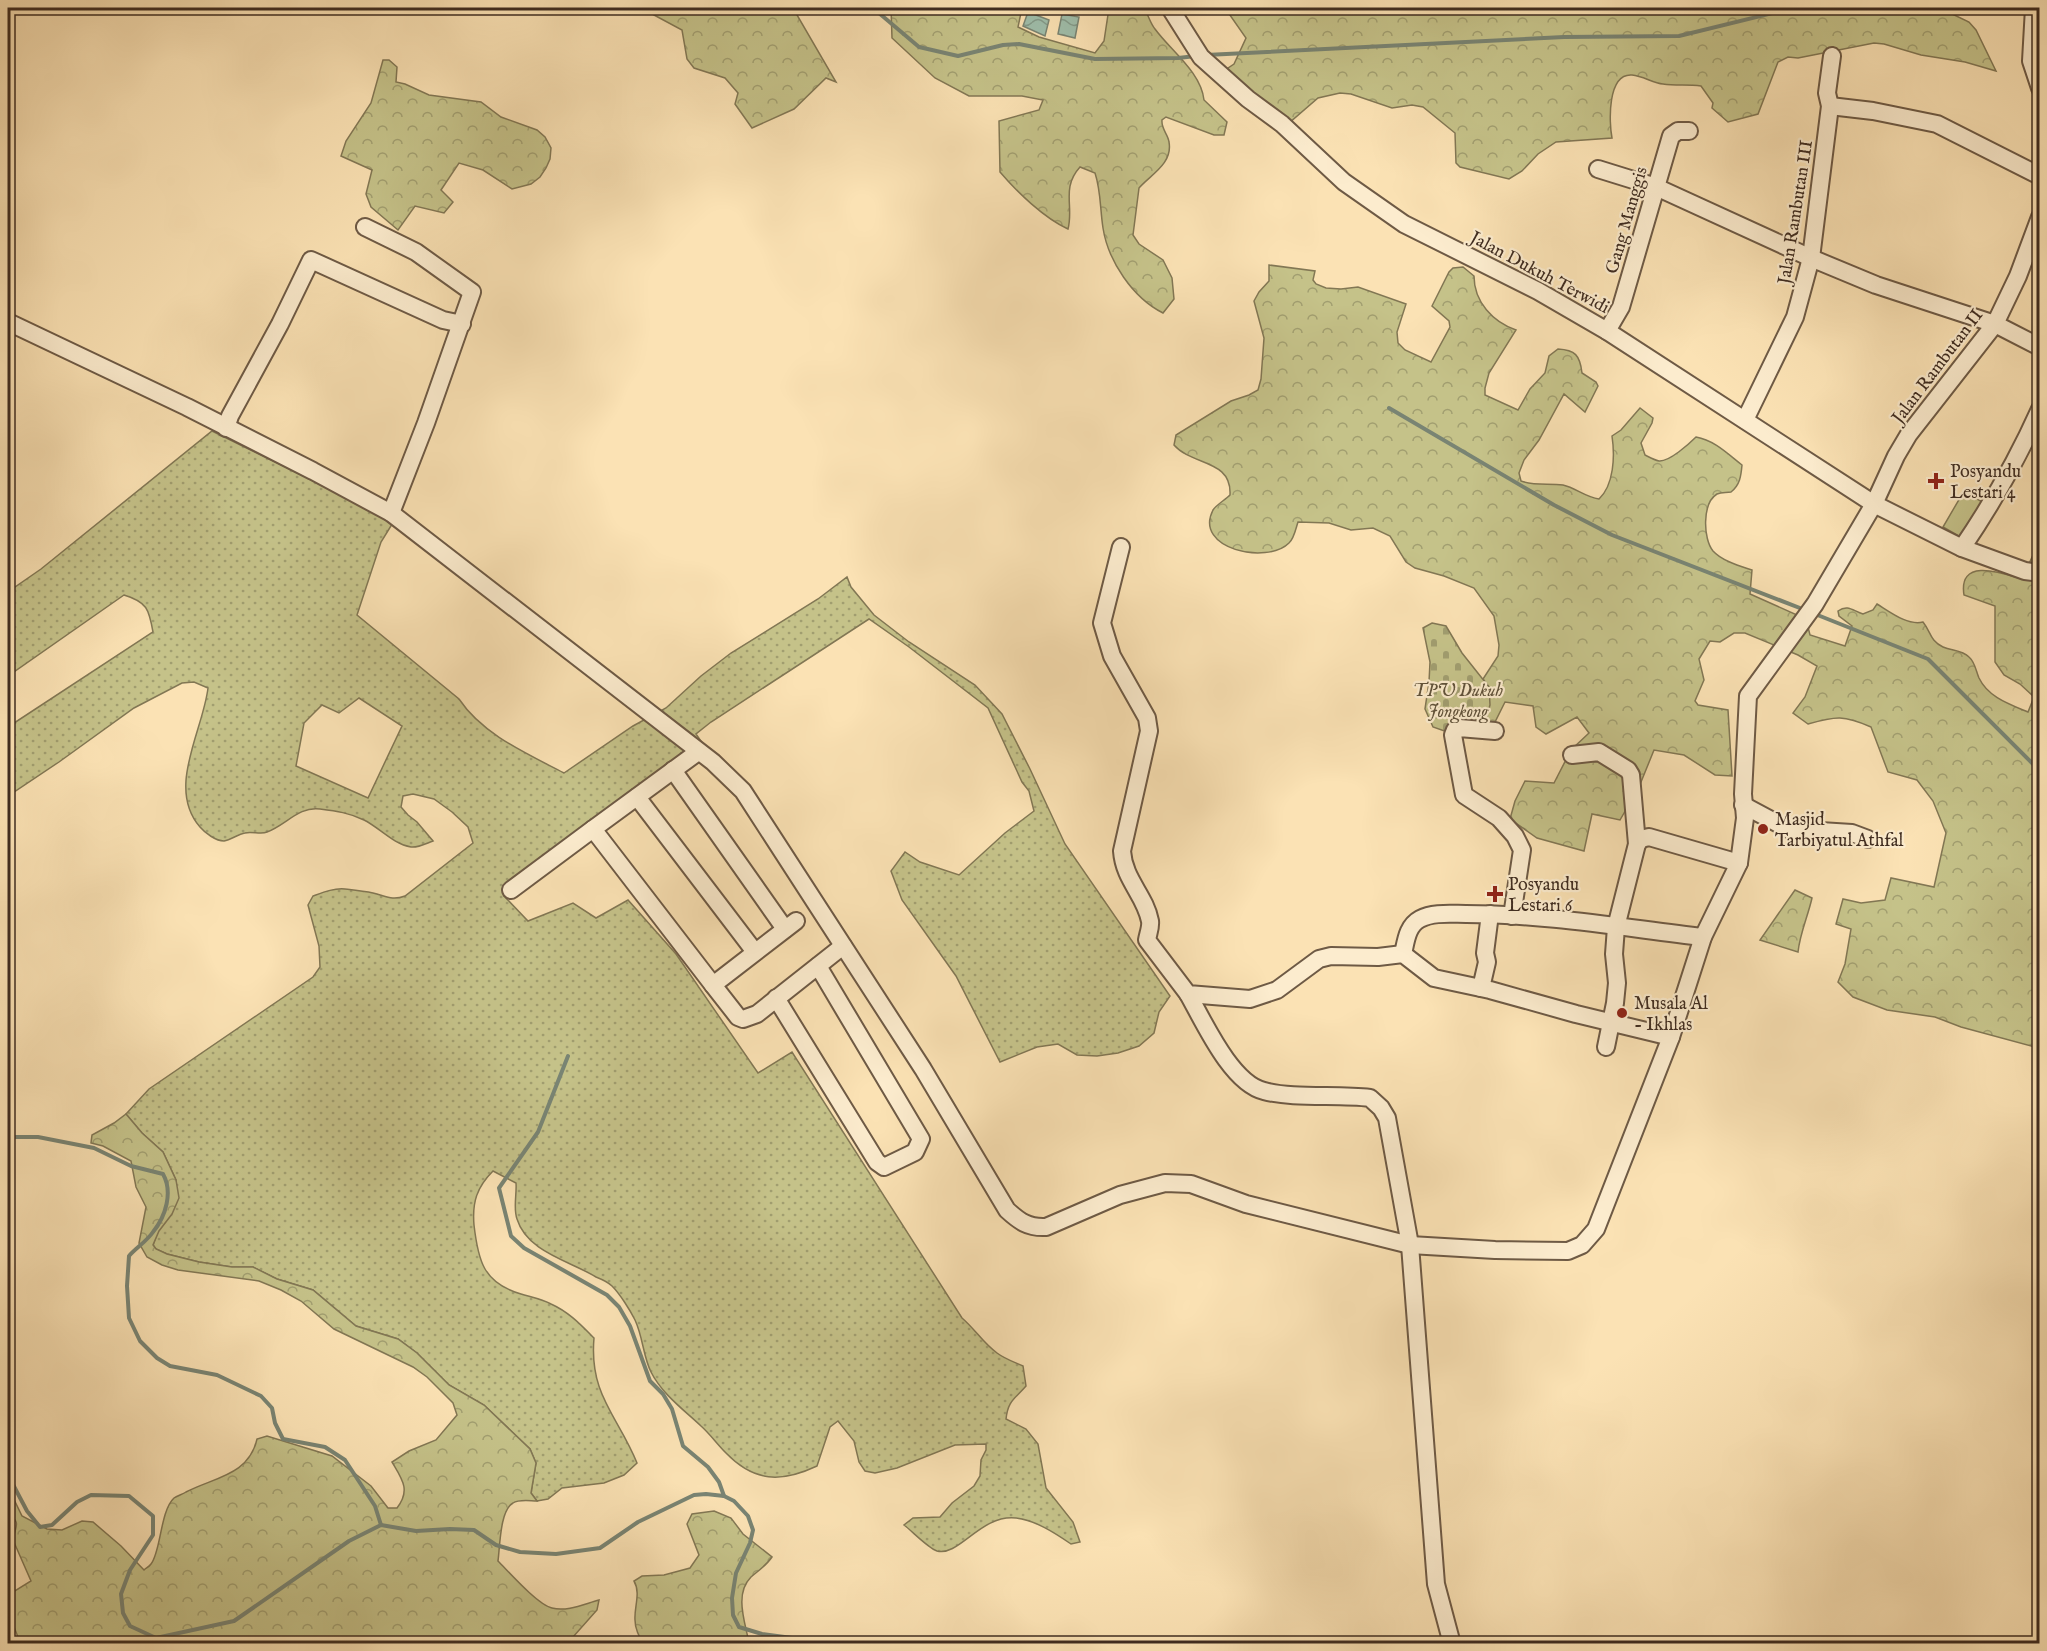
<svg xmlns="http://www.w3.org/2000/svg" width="2047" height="1651" font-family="'IM FELL English',serif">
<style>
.grass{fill:url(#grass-dots);stroke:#827754;stroke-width:1.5;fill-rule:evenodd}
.forest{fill:url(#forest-crowns);stroke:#827754;stroke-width:1.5}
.cemetery{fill:url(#cemetery-stones);stroke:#827754;stroke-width:1.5}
.pitch{fill:#c5c289;stroke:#827754;stroke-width:1.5}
.water{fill:url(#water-waves);stroke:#798473;stroke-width:1.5}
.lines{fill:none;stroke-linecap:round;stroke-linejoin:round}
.stream{stroke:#798473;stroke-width:4}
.minor-casing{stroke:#6e5a45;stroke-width:20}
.minor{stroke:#fcecce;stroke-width:16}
.poi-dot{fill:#8f2418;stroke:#fcecce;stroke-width:2}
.labels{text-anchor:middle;stroke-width:4.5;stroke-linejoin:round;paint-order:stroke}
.street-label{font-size:18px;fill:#3f2c20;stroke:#fcecce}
.poi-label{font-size:18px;fill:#3f2c20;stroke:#fcecce;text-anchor:start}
.park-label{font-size:18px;font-style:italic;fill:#60523a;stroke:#fcecce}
</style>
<defs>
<pattern id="grass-dots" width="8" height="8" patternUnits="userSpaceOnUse" patternTransform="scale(1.5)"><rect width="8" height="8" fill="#c5c289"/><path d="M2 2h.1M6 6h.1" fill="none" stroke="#a19e70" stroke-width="1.8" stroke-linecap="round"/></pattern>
<pattern id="forest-crowns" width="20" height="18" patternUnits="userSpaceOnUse" patternTransform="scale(1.5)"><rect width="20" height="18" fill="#c5c289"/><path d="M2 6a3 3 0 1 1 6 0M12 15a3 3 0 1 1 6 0" fill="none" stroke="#a19e70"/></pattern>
<pattern id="cemetery-stones" width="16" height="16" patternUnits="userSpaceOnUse" patternTransform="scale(1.5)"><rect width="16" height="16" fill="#c5c289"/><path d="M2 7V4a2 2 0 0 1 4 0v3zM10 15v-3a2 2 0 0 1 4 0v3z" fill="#a19e70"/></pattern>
<pattern id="water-waves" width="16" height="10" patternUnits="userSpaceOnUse" patternTransform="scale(1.5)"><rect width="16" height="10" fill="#9fbeab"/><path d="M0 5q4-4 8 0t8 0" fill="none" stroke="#839b8b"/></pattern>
</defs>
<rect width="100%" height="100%" fill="#fbe2b4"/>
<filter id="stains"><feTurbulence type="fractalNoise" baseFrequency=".00333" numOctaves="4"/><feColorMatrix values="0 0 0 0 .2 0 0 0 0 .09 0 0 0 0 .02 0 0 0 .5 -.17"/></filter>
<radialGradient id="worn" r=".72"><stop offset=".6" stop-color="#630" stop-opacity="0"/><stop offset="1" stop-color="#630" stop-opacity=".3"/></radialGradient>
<path class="grass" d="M212 431 394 521 381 542 357 615 459 699C483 735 528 754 564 773L633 726 666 708 701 676 731 653 818 599 847 577 851 587 874 615 909 642 975 685 1002 714 1030 769 1065 844 1170 996 1159 1012 1154 1033 1139 1046 1118 1053 1097 1056 1077 1055 1058 1044 1037 1047 1000 1062 956 976 902 900 891 871 905 852 920 862 959 875 1005 833 1034 811 1029 791 1022 782 988 708 909 647 869 619 711 722 696 734 703 744 504 896 528 921 573 903 596 918 628 900 676 954 758 1073 792 1052 962 1318C975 1329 983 1343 997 1353 1005 1359 1014 1362 1023 1366L1026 1386C1015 1399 1008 1400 1006 1419L1026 1429 1038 1444 1046 1488 1073 1522 1080 1542 1071 1544C1055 1533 1035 1520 1016 1518 981 1514 959 1557 937 1551 928 1548 912 1531 904 1525L913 1518 940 1517 952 1503 974 1486 980 1476 981 1460 986 1450V1444L955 1445 897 1468 875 1473 865 1471 859 1462 854 1441 838 1421 830 1427 817 1466C781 1483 754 1482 726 1453 717 1444 710 1434 701 1426 684 1410 662 1394 651 1372 643 1356 643 1337 635 1320 630 1310 620 1294 612 1286 608 1282 601 1279 596 1277 570 1261 527 1252 517 1219 513 1208 517 1194 516 1183L493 1171C477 1187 472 1202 474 1225 478 1260 483 1283 521 1294 531 1297 542 1299 551 1304 569 1312 581 1325 594 1338 589 1395 618 1416 637 1463L624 1475 604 1483 562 1488 548 1499 537 1501 531 1493 536 1463 530 1449 484 1405 449 1385 417 1353 398 1339 356 1326 313 1290 277 1279 253 1267H232L199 1262 167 1254 156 1249 153 1245 176 1180 163 1152 142 1133 126 1114 149 1089 313 977 320 967 319 946 308 905 313 896C324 892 334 888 345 889 354 890 364 891 373 893 386 896 392 901 405 896L473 843 468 827 452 812 434 799 413 794 403 796 401 807 408 815 417 822 433 841C427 843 418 848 411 847 393 844 380 828 364 820 350 813 336 811 320 809 299 806 286 825 267 832 261 835 252 831 245 833 238 834 231 840 224 841 216 841 205 833 200 827 166 788 203 731 208 688L194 682 182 683 134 708 59 762 8 796V727L153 632C149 609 147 602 124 595L8 676V592L41 569ZM359 698 402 726 368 798 296 766 304 723 322 705 339 713Z"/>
<g class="forest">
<polygon points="641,8 793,8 836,82 826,78 794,109 752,128 735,104 738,93 725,78 694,68 687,59 682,30"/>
<path d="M891 8H1022L1018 27 1039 37 1095 53 1104 41 1109 8H1144C1148 14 1150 23 1155 29 1171 51 1201 72 1204 100L1227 122 1224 135H1214L1166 117 1162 120C1161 129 1168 134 1169 142 1173 164 1150 175 1139 188L1133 235 1139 244 1163 260 1172 278 1174 299 1163 313C1133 298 1108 261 1103 228 1100 209 1101 191 1095 173L1080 167C1061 188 1074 206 1068 229 1044 218 1017 192 1000 172L999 121 1039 110 1043 100 1022 96H969L935 78 892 38Z"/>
<path d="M1225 8H1948V12L1969 22 1976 30 1996 71 1965 62 1921 55 1884 44 1874 43 1798 58 1788 57 1778 62 1758 114 1728 122 1712 108 1713 103 1701 86C1688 84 1676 86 1663 84 1653 83 1643 76 1632 75 1607 73 1609 123 1612 138L1556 142 1538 154 1522 171 1509 179 1460 167 1456 163 1455 133 1423 107 1412 105 1392 108 1351 94 1340 93 1318 98 1289 123 1222 72 1234 64 1246 38Z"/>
<polygon points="383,60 389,60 397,67 396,82 405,84 429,95 481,102 501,117 537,130 545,137 551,148 550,159 546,168 540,177 531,184 512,189 483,170 459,163 441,190 453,202 444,213 415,206 398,230 371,207 366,194 372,170 341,156 346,141 371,103"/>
<path d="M1269 265 1315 271 1313 280 1316 284 1326 288 1341 289 1358 287 1406 304 1397 332 1398 343 1405 350 1431 362 1450 327 1449 321 1432 306 1449 272 1453 268 1463 267 1474 276C1474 302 1493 322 1516 330L1489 373 1485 388V395L1518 410 1530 389 1545 373 1549 356 1558 349C1575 350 1580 355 1582 373L1596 382 1598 386 1585 412 1564 394 1539 440 1524 460 1519 473 1521 481C1535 486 1549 483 1563 485 1576 488 1585 497 1599 499 1614 485 1615 456 1612 436L1621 430 1640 408 1653 418 1652 423 1641 443 1645 455C1649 457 1654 460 1659 461 1669 462 1689 444 1696 437 1714 440 1728 454 1742 465 1741 476 1740 485 1731 492 1726 493 1722 492 1717 494 1702 503 1703 539 1713 551 1722 561 1740 566 1752 570L1750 594 1806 619 1810 635 1845 646 1852 626 1839 616 1838 611C1848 604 1853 611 1863 614L1873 610 1877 604C1890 612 1908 626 1923 622 1931 632 1930 641 1943 647 1952 651 1962 650 1969 657 1975 662 1976 671 1979 678 1988 697 2009 704 2028 712L2034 697 2020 684 2004 675 1995 662V606L1964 595C1958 557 2002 573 2022 579L2039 542V1048L1961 1027 1935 1017 1887 1010 1853 997 1838 982 1845 964 1851 929 1836 924 1843 899 1861 903 1885 900 1891 878 1934 887 1946 833 1933 801 1917 780 1888 772 1871 727C1844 715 1836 716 1808 724L1793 713 1805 697 1817 666 1798 655 1745 633H1734L1720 642 1710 641 1699 659 1704 680 1695 701 1698 705 1728 710 1732 776 1715 775 1684 755 1654 750 1639 787 1620 820 1592 814 1584 851 1537 838 1510 819 1515 801 1525 781 1554 783 1571 750 1589 733 1577 717 1546 734 1536 727 1533 706 1505 702 1494 724 1481 727 1489 687 1483 679 1498 656 1499 645 1494 616 1474 588 1444 576 1415 568 1406 562 1390 536 1373 528 1351 530 1329 523 1298 522C1296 528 1294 539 1289 543 1267 565 1193 549 1213 510 1216 505 1225 500 1230 495 1232 459 1192 466 1174 445L1176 435 1231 401 1249 395 1258 390 1261 379 1264 338 1254 301 1259 292 1269 281Z"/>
<path d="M1795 890 1812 898C1808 916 1800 933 1798 952L1760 940Z"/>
<path d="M126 1114 142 1133 163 1152 176 1180 179 1198 172 1214 159 1231 153 1245 156 1249 167 1254 199 1262 232 1267H253L277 1279 313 1290 356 1326 398 1339 417 1353 449 1385 484 1405 530 1449 536 1463 531 1493 537 1501C530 1501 519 1499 513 1503 500 1510 500 1546 498 1561 509 1572 538 1605 552 1608 567 1612 584 1604 599 1600L597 1610 573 1637 564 1644 19 1643 20 1642 8 1612V1590L10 1594 31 1581 13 1540C15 1525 22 1524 8 1513V1487L22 1516 47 1529 62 1530 82 1521 93 1522 121 1546 144 1570C146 1568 149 1567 151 1564 161 1552 160 1511 174 1498 177 1496 183 1494 186 1492 215 1477 249 1475 257 1439L267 1436 332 1456 371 1486 388 1508H397C411 1490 402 1479 392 1462L409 1451 436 1440 457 1415 453 1403 427 1377 413 1367 334 1329 301 1301 281 1290 259 1281 178 1270 162 1265 147 1257 139 1243 146 1207 136 1187 131 1161 103 1146 91 1143 92 1135 114 1123Z"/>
<path d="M714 1511 731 1518 743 1534 772 1557C766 1566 759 1570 751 1577 735 1593 744 1619 748 1638L760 1643H643C639 1636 635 1629 635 1620 634 1607 641 1593 634 1581L642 1576 664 1575 690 1568 699 1555 687 1524 692 1514Z"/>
</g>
<polygon class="cemetery" points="1432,623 1446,626 1462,653 1489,687 1490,705 1485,723 1450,733 1433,727 1425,709 1429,682 1430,662 1423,628"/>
<polygon class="pitch" points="1964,491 1984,503 1964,539 1943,527"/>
<g class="water">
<polygon points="1028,12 1049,20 1045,36 1023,26"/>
<polygon points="1062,14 1079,17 1075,38 1058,34"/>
</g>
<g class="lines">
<g class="stream">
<polyline points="873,8 919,47 958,56 1003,45 1019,44 1095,59 1178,58 1196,56"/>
<polyline points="1206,55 1564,37 1679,36 1793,8"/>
<polyline points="1389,408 1554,505 1612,535 1805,610"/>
<polyline points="1815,614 1928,659 2035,766 2040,773"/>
<polyline points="568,1056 538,1132 499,1188 511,1236 524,1248 607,1295 619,1307 630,1326 650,1381 663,1394 672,1409 683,1446 708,1467 719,1482 724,1496"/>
<path d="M8 1137H38L94 1148 131 1166 163 1174C173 1192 166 1216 153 1232 147 1241 136 1248 129 1256L127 1286 129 1318 140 1341 157 1358 170 1366 217 1375 261 1396 272 1408 275 1423 283 1439 325 1447 345 1460 375 1506 381 1525"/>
<polyline points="8,1475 27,1511 40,1527 52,1525 77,1502 91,1495 129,1496 153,1516 153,1535 130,1570 121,1594 123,1613 130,1626 156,1638 234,1621 349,1541 381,1525 416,1531 450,1529 474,1530 496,1545 520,1552 556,1554 600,1548 638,1522 694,1495 706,1494 724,1496 734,1501 748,1516 753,1530 750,1543 736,1573 732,1598 733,1615 739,1627 762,1634 837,1644"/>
</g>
<g class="minor-casing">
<g id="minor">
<polyline points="1170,8 1201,57 1248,99 1282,124 1344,182 1404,224 1538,291 1607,331 1874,504 1962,548 2025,571 2040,573"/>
<polyline points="2034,8 2031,61 2040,88"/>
<polyline points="1830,106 1873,111 1937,124 2040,176"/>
<polyline points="1598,169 1656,187 1811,258 1876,285 1995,324 2040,347"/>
<polyline points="365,227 416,252 472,292 426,423 391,513"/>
<path d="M8 322 187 407 313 471 391 513 713 762 743 791 923 1069 1007 1210C1019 1221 1028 1228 1046 1227L1120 1195 1165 1183 1191 1184 1246 1204 1410 1245 1495 1250 1568 1251 1582 1245 1596 1229 1671 1037 1703 937 1739 863 1745 818 1743 794 1748 696 1815 604 1874 504 1896 456 1909 434 1995 324 2018 276 2040 217"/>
<polyline points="1607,331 1621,307 1671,136 1678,131 1689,131"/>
<polyline points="1745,420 1795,317 1811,258 1830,106 1827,93 1832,56"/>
<polyline points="226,428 230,416 280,324 311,260 443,320 462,324"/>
<path d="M1121 547 1102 623 1112 656 1147 718 1149 731 1122 851C1124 880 1145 895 1150 921 1151 927 1148 934 1147 940L1188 994 1250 999 1277 990 1319 959 1331 956 1378 957 1403 954 1434 978 1490 990 1576 1014 1671 1037"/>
<path d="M1962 548C1992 504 2018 458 2040 409"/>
<polyline points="1495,731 1459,728 1455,730 1453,735 1464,795 1499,818 1515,836 1522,850 1512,916"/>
<polyline points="698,752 593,829 713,985 796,921"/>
<polyline points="1572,755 1599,752 1628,770 1631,775 1637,844 1616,927 1614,954 1617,983 1615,1003 1606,1047"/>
<polyline points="673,770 785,929"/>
<polyline points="637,797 755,952"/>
<polyline points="1743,805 1788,829 1852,833 1868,839"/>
<polyline points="1637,844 1641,839 1649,837 1739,863"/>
<polyline points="511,890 593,829"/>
<path d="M1403 954C1406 941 1407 926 1420 919 1433 912 1451 914 1466 914 1545 914 1625 928 1703 937"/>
<polyline points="713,985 738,1017 743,1019 757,1014 843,946"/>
<polyline points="1481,988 1487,962 1485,953 1490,914"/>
<path d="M1188 994C1204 1022 1231 1083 1264 1091 1294 1099 1337 1094 1370 1098L1381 1108 1387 1118 1410 1245 1436 1584 1452 1644"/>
<polyline points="776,998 877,1162 884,1167 915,1152 921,1139 818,966"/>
</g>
</g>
<use href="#minor" class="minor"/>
</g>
<g class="poi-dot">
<path d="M1933 472h6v6h6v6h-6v6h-6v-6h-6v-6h6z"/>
<circle cx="1763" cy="829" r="6"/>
<path d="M1492 885h6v6h6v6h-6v6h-6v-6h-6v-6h6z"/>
<circle cx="1622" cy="1013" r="6"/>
</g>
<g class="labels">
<g class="street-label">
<text transform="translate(1795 212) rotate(-81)" y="6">Jalan Rambutan III</text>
<text transform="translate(1626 220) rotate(-74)" y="6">Gang Manggis</text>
<text transform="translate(1540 272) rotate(28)" y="6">Jalan Dukuh Terwidi</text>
<text transform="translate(1937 366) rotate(-53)" y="6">Jalan Rambutan II</text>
</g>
<g class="poi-label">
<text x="1950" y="477">Posyandu<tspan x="1950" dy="21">Lestari 4</tspan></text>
<text x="1775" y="825">Masjid<tspan x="1775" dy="21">Tarbiyatul Athfal</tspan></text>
<text x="1508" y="890">Posyandu<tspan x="1508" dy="21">Lestari 6</tspan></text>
<text x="1634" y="1009">Musala Al<tspan x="1634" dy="21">- Ikhlas</tspan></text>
</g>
<g class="park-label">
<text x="1458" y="696">TPU Dukuh<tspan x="1458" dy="21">Jongkong</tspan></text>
</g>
</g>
<rect width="2047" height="1651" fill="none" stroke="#fbe2b4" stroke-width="30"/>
<rect x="9" y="9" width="2029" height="1633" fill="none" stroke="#3f2c20" stroke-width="3"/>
<rect x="15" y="15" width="2017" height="1621" fill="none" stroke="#3f2c20" stroke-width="1.5"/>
<rect width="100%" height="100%" filter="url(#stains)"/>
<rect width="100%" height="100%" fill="url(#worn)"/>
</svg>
